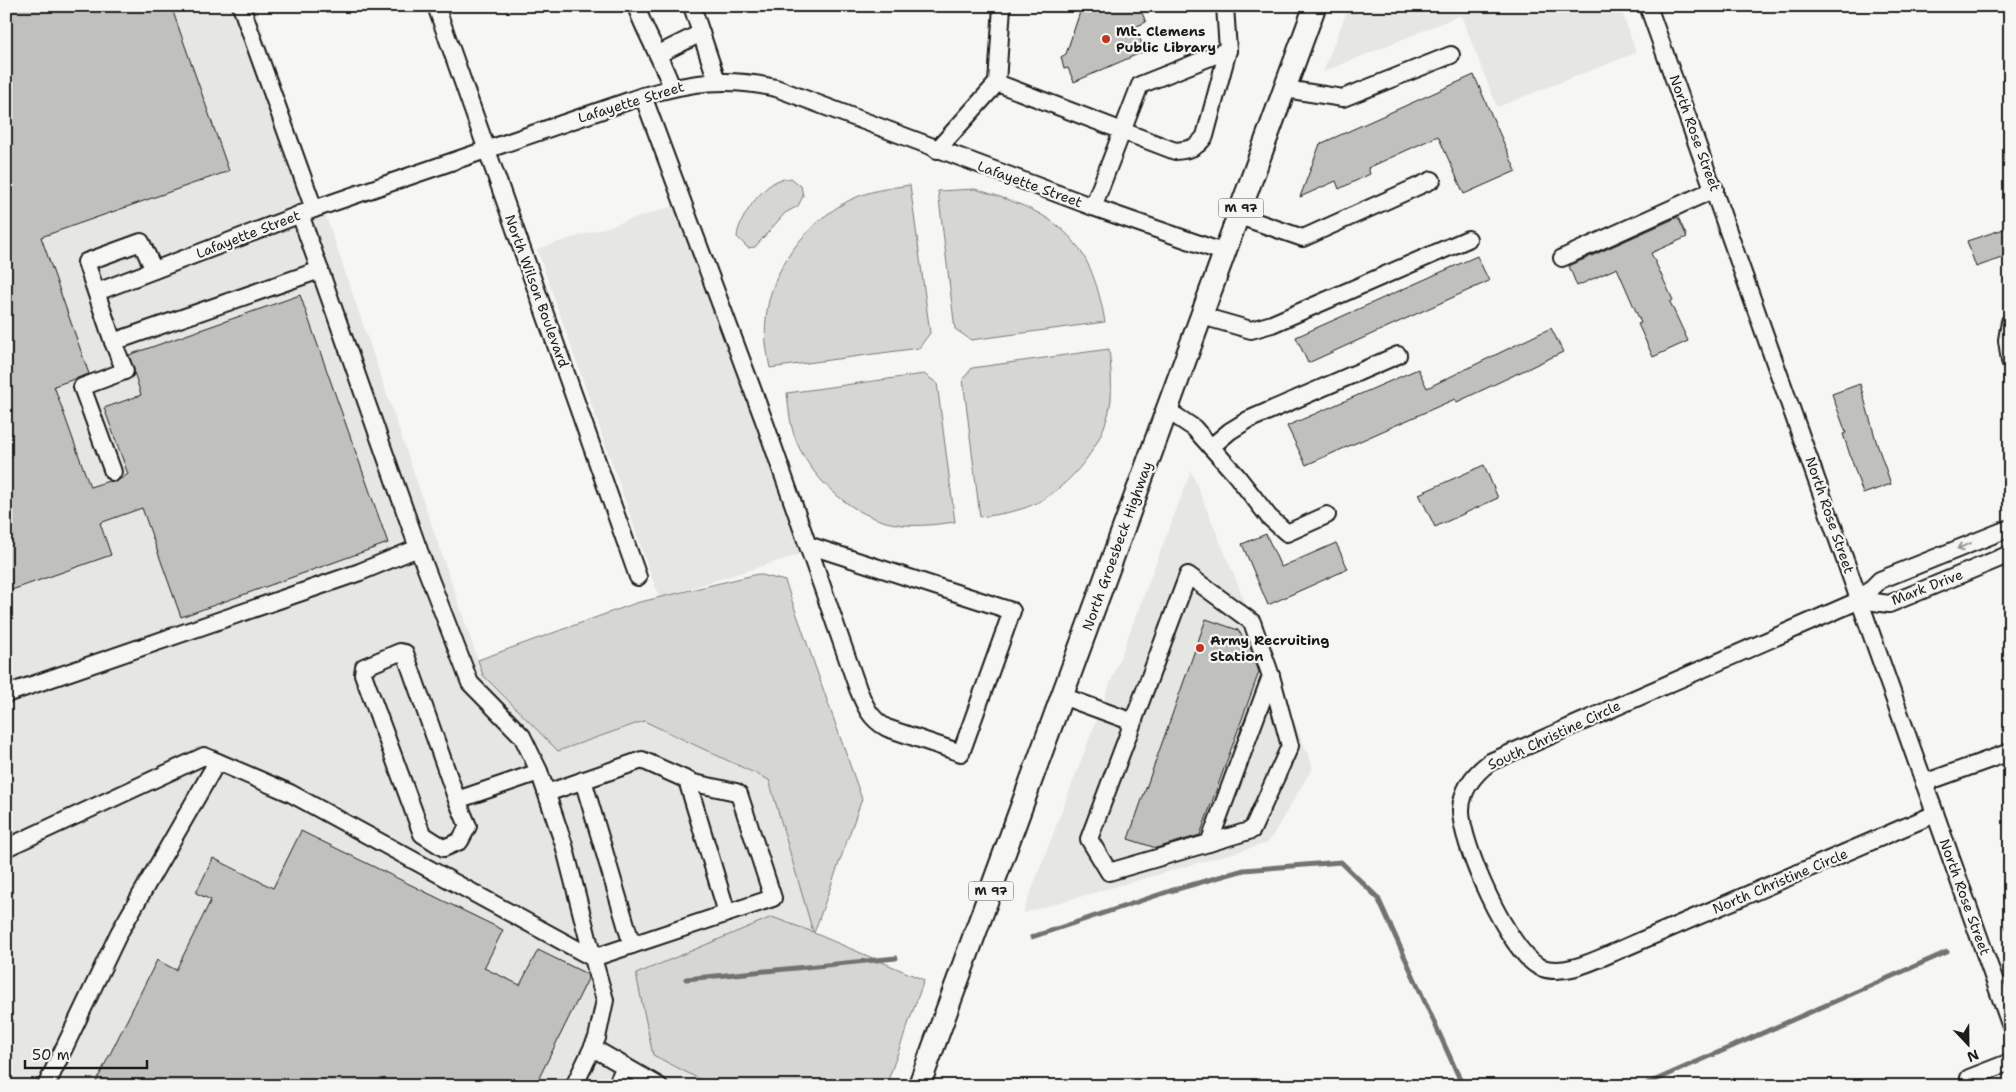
<svg xmlns="http://www.w3.org/2000/svg" width="2016" height="1092" font-family="'Shantell Sans',sans-serif">
<style>
.built{fill:#e6e6e2}
.green{fill:#d6d6d2;stroke:#797977}
.lines{fill:none;stroke-linecap:round;stroke-linejoin:round}
.stream{stroke:#727271;stroke-width:5}
.building{fill:#c0c0bd;stroke:#1c1c1c}
.minor-casing{stroke:#1c1c1c;stroke-width:20}
.major-casing{stroke:#1c1c1c;stroke-width:25}
.minor{stroke:#f6f6f2;stroke-width:16}
.major{stroke:#f6f6f2;stroke-width:21}
.oneway{stroke:#949492}
.poi-dot{fill:#c8321e;stroke:#f6f6f2;stroke-width:2}
.labels{text-anchor:middle;stroke-width:4.5;stroke-linejoin:round;paint-order:stroke}
.shield{fill:#f6f6f2;stroke:#5d5d5c;stroke-width:1}
.shield-label{font-size:12px;font-weight:bold;fill:#1c1c1c}
.poi-label{font-size:14px;font-weight:bold;fill:#1c1c1c;stroke:#f6f6f2;text-anchor:start}
.street-label{font-size:14px;fill:#1c1c1c;stroke:#f6f6f2}
</style>
<rect width="100%" height="100%" fill="#f6f6f2"/>
<filter id="ink" filterUnits="userSpaceOnUse"><feTurbulence type="fractalNoise" baseFrequency=".02" numOctaves="2"/><feDisplacementMap in="SourceGraphic" scale="10" xChannelSelector="R" yChannelSelector="G"/><feConvolveMatrix kernelMatrix="1 2 1 2 8 2 1 2 1" color-interpolation-filters="sRGB"/></filter>
<g filter="url(#ink)">
<g class="built">
<polygon points="6,6 254,6 483,675 558,751 644,721 769,780 814,933 737,1086 6,1086"/>
<polygon points="1349,6 1620,6 1636,53 1497,107 1461,15 1323,72"/>
<polygon points="677,205 804,553 659,598 537,249"/>
<polygon points="1191,471 1313,767 1268,843 1023,913"/>
</g>
<g class="green">
<path d="M791 178 801 186 803 196 798 206 785 213 755 247 748 248 737 237C738 219 762 186 779 180 783 179 788 179 791 178Z"/>
<path d="M910 185 930 333 919 348 770 368C767 352 764 336 766 319 770 270 805 224 848 201 867 191 889 188 910 185Z"/>
<path d="M975 189C1056 213 1090 235 1105 322L971 340 955 329 938 191Z"/>
<path d="M1109 349C1111 366 1112 382 1111 399 1107 439 1076 480 1042 500 1024 511 1001 514 980 517L963 379 972 368Z"/>
<path d="M924 374 937 383 955 522C932 525 909 528 886 522 847 511 813 479 797 443 790 427 789 410 787 393Z"/>
<polygon points="758,574 785,581 862,799 814,933 924,980 886,1086 704,1086 705,1082 653,1055 636,974 772,917 813,932 769,780 644,721 558,751 483,675 478,660 636,603"/>
</g>
<g class="lines">
<g class="stream">
<polyline points="2007,927 2010,926"/>
<polyline points="1032,937 1170,891 1244,870 1341,862 1378,898 1463,1086"/>
<polyline points="686,979 896,958"/>
<polyline points="1642,1086 1947,952"/>
</g>
</g>
<g class="building">
<polygon points="6,6 171,6 229,171 41,237 89,374 54,386 90,487 109,481 116,482 128,474 104,408 141,395 129,355 300,295 388,543 181,617 142,508 100,523 111,555 6,592"/>
<polygon points="1082,6 1139,6 1146,22 1135,27 1145,51 1074,82 1068,68 1064,69 1061,57 1066,54"/>
<polygon points="1474,75 1516,171 1464,194 1438,136 1368,168 1370,174 1339,189 1336,181 1300,197 1320,144"/>
<polygon points="1678,217 1687,237 1651,253 1673,300 1670,302 1688,341 1653,357 1638,324 1641,323 1617,268 1577,286 1569,266"/>
<polygon points="2010,227 2010,255 1976,267 1967,241"/>
<polygon points="1477,256 1489,281 1308,363 1296,337"/>
<polygon points="1551,328 1563,352 1457,402 1455,399 1306,465 1287,426 1418,369 1427,388"/>
<polygon points="1860,384 1877,444 1891,484 1863,494 1843,434 1846,433 1832,394"/>
<polygon points="1484,465 1498,498 1435,527 1419,494"/>
<polygon points="1266,534 1281,567 1336,543 1348,569 1268,605 1242,544"/>
<polygon points="1206,619 1238,630 1250,647 1259,672 1200,835 1156,848 1128,839"/>
<polygon points="301,831 503,930 484,968 520,985 538,950 587,974 588,979 535,1086 94,1086 157,960 176,970 211,900 196,893 213,858 273,888"/>
</g>
<g class="lines">
<g class="minor-casing">
<g id="minor">
<polyline points="241,6 314,209"/>
<polyline points="436,6 638,577"/>
<path d="M636 6C646 35 662 59 672 88"/>
<polyline points="692,6 717,81"/>
<polyline points="1648,6 2010,1024"/>
<polyline points="659,54 701,33"/>
<polyline points="997,83 1002,6"/>
<polyline points="1285,89 1343,98 1451,55"/>
<path d="M643 96 766 426 858 689C865 706 870 719 887 728L961 753 1012 611 808 545"/>
<path d="M937 150 997 83 1175 151C1189 150 1197 148 1205 136L1228 50"/>
<polyline points="1093,207 1140,85 1228,50 1225,6"/>
<polyline points="300,214 418,548 470,683 522,736 539,771 564,845 593,958 773,898 739,794 736,792 694,783 642,760 547,793"/>
<polyline points="1239,216 1303,238 1432,180"/>
<polyline points="1562,258 1715,189"/>
<polyline points="154,270 141,242 86,262 113,342 320,270"/>
<path d="M97 292 314 209 643 96C691 82 727 77 776 88L1093 207 1225 253"/>
<polyline points="1202,316 1251,330 1272,324 1468,239"/>
<polyline points="2010,322 2007,340 2010,361"/>
<polyline points="1167,410 1194,428 1236,475 1269,517 1287,533 1327,515"/>
<polyline points="1211,447 1230,431 1248,420 1398,355"/>
<polyline points="113,472 82,387 125,371 113,342"/>
<polyline points="1860,600 1889,604 2010,554"/>
<polyline points="6,694 360,572 418,548"/>
<polyline points="1062,696 1133,722 1089,839 1109,872 1209,843 1271,676 1252,622 1188,575 1133,722"/>
<polyline points="583,780 632,945"/>
<polyline points="687,780 727,913"/>
<polyline points="1924,783 2010,752"/>
<polyline points="457,800 405,653 400,652 364,667 363,674 422,834 444,848 460,841 468,826 457,800 539,772"/>
<path d="M1935 814 1624 948C1601 957 1565 978 1540 967 1509 953 1460 843 1461 809 1462 789 1474 774 1490 762L1860 600 1880 580 2010 528"/>
<polyline points="1209,843 1252,830 1290,746 1271,676"/>
<polyline points="6,848 204,756 290,793 593,958 605,1000 597,1038 574,1086"/>
<polyline points="593,1048 659,1086"/>
<polyline points="46,1086 119,933 217,762"/>
<polyline points="616,1086 625,1066"/>
<polyline points="1971,1086 1969,1078 2010,1062"/>
</g>
</g>
<g class="major-casing">
<polyline id="major" points="919,1086 1315,6"/>
</g>
<use href="#minor" class="minor"/>
<use href="#major" class="major"/>
</g>
<defs><path id="oneway-shaft" d="M-6 0H5M1.5-3L5.5 0L1.5 3" fill="none" stroke-width="1.6" stroke-linecap="round" stroke-linejoin="round" transform="scale(1.25)"/></defs>
<use class="oneway" href="#oneway-shaft" transform="translate(1964 546) rotate(158)"/>
</g>
<g class="poi-dot">
<circle cx="1106" cy="39" r="5"/>
<circle cx="1200" cy="648" r="5"/>
</g>
<g class="labels">
<g class="shield">
<rect x="1218.5" y="198.5" width="45" height="19" rx="4"/>
<rect x="968.5" y="881.5" width="45" height="19" rx="4"/>
</g>
<g class="shield-label">
<text x="1241" y="212">M 97</text>
<text x="991" y="895">M 97</text>
</g>
<g class="poi-label">
<text x="1116" y="36">Mt. Clemens<tspan x="1116" dy="16">Public Library</tspan></text>
<text x="1210" y="645">Army Recruiting<tspan x="1210" dy="16">Station</tspan></text>
</g>
<g class="street-label">
<text transform="translate(631 102) rotate(-17)" y="5">Lafayette Street</text>
<text transform="translate(1695 133) rotate(70)" y="5">North Rose Street</text>
<text transform="translate(1030 184) rotate(20)" y="5">Lafayette Street</text>
<text transform="translate(248 234) rotate(-21)" y="5">Lafayette Street</text>
<text transform="translate(537 291) rotate(70)" y="5">North Wilson Boulevard</text>
<text transform="translate(1830 515) rotate(71)" y="5">North Rose Street</text>
<text transform="translate(1117 546) rotate(-70)" y="5">North Groesbeck Highway</text>
<text transform="translate(1927 587) rotate(-21)" y="5">Mark Drive</text>
<text transform="translate(1554 735) rotate(-25)" y="5">South Christine Circle</text>
<text transform="translate(1780 881) rotate(-23)" y="5">North Christine Circle</text>
<text transform="translate(1965 897) rotate(70)" y="5">North Rose Street</text>
</g>
</g>
<rect width="2016" height="1092" fill="none" stroke="#f6f6f2" stroke-width="25"/>
<rect x="12" y="12" width="1991" height="1067" fill="none" stroke="#1c1c1c" stroke-width="2" filter="url(#ink)"/>
<g transform="translate(1968 1044) rotate(158)" stroke="#f6f6f2" stroke-width="4" paint-order="stroke">
<path d="M0-4L9 19L0 12L-9 19Z" fill="#1c1c1c"/>
<text y="-8" font-size="14" font-weight="bold" text-anchor="middle" fill="#1c1c1c">N</text>
</g>
<path d="M25 1060v8h122v-8" fill="none" stroke="#1c1c1c" stroke-width="2.5"/>
<text x="32" y="1060" font-size="15" fill="#1c1c1c" stroke="#f6f6f2" stroke-width="4" paint-order="stroke">50 m</text>
</svg>
